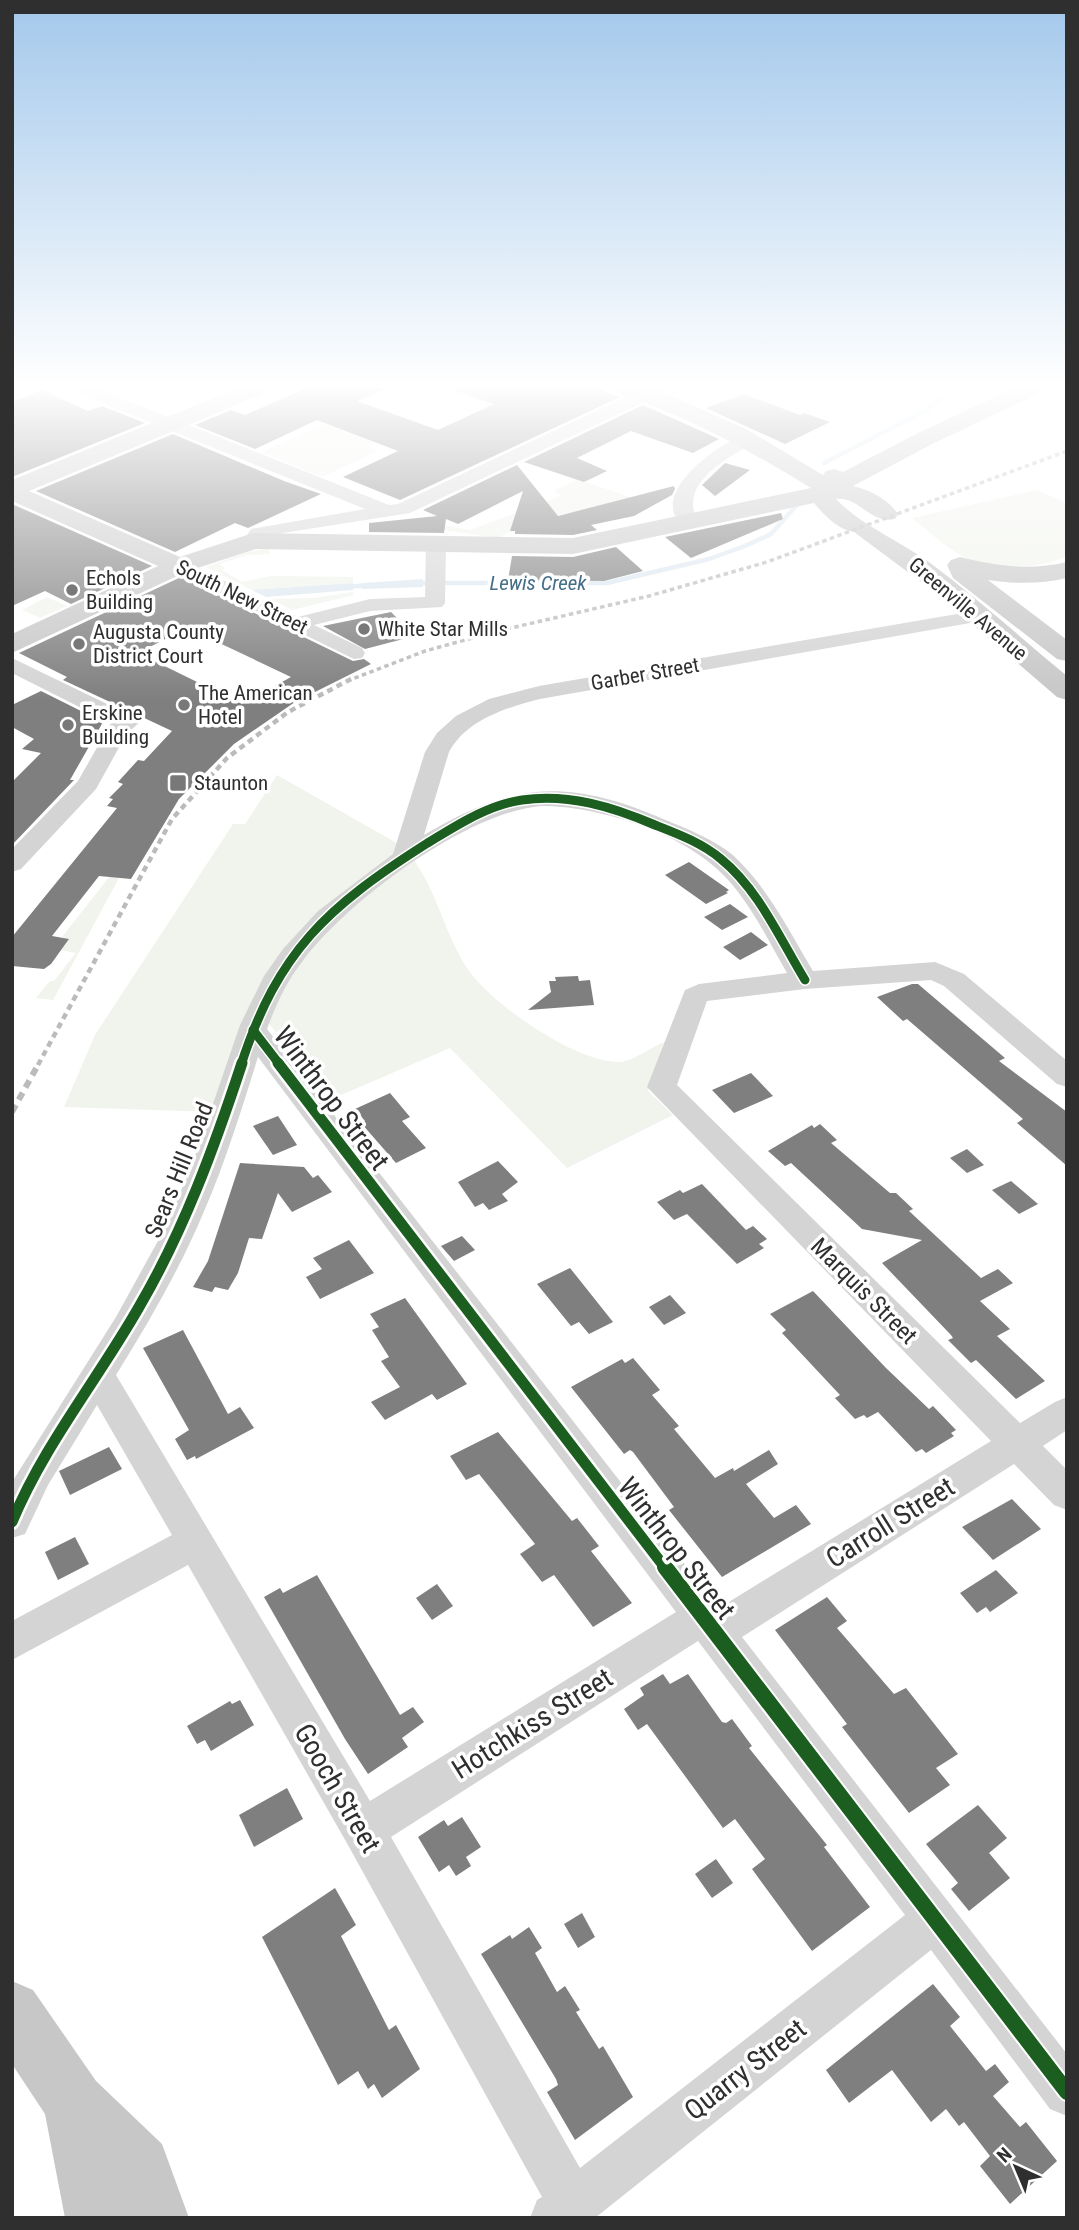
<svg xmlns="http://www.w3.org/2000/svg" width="1079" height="2230" font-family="'Roboto Condensed',sans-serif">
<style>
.green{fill:#f1f4ed}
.water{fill:#dce7f0}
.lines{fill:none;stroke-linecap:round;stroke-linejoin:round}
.stream{stroke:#dce7f0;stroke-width:4.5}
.building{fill:#7f7f7f;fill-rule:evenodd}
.minor{fill:#d4d4d4;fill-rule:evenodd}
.major{fill:#c7c7c7;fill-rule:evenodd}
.rail-far2{stroke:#bbb;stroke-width:3.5;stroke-dasharray:4.5 3.5;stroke-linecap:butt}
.rail-far1{stroke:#bbb;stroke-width:4.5;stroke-dasharray:6 4.5;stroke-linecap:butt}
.rail{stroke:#bbb;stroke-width:6;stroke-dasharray:8 6;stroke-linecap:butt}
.cycleway-far2-casing{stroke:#fff;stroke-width:12}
.cycleway-far1-casing{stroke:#fff;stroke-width:16}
.cycleway-casing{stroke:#fff;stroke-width:20}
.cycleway-far2{stroke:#1b5e20;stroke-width:9}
.cycleway-far1{stroke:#1b5e20;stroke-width:11}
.cycleway{stroke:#1b5e20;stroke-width:16}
.poi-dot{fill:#787878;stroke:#fff;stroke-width:2.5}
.labels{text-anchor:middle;stroke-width:7;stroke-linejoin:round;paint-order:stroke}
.far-poi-label{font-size:21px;fill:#2f2f2f;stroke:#fff;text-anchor:start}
.far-water-label{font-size:21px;font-style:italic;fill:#456e89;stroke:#fff}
.far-street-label{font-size:21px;fill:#2f2f2f;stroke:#fff}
.street-label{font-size:24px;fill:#2f2f2f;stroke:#fff}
.near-street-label{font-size:28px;fill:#2f2f2f;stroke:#fff}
</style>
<rect width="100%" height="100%" fill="#fff"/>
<g class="green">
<polygon points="339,418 342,430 366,439 379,433 388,437 368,446 379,451 322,477 261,452"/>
<polygon points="577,479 645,502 514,521 510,531 498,538 445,530 403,528 437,524 470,530 561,496 554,491"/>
<path d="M1037 490 1067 503V556C1036 571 985 571 955 552 940 542 926 529 912 518Z"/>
<polygon points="268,548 270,554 247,555 219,564 225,568 222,570 242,582 271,576 353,577 353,583 252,590 206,567 244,553"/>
<polygon points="353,592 354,595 292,610 271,599 313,598"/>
<polygon points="47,597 67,606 40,618 22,610"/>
<path d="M277 775 402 846C435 879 442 930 467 968 491 1004 576 1063 620 1062 633 1061 652 1047 664 1042L648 1091 673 1115 567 1168 450 1048 332 1099 254 1006 213 1112 64 1107 95 1035 233 824H245Z"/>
<polygon points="110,876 119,878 53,1000 36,998 50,981 54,981 76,953 61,950 69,939 62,937"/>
</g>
<g class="water">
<polygon points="423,579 423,587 362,589 362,583"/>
<polygon points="353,583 353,590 266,597 252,590"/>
</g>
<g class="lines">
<g class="stream">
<polyline points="824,463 923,412 956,388"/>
<polyline points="414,583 607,583 709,559 745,546 771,534 796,506"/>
<polyline points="344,587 370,585"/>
</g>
</g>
<g class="building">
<polygon points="307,388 388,388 357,401 438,430 494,404 456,391 457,388 596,388 620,397 400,500 343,477 398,451 317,420 255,449 195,425 231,410 245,415"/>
<polygon points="42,390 88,411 102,406 145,423 12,477 12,402"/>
<polygon points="744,394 800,415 804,413 830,422 785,444 706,408"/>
<polygon points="643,405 719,439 693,453 631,431 577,458 607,471 584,482 524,462"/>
<polygon points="173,434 284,481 321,494 248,528 235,523 175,552 36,491"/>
<polygon points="725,463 750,470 715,496 702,485"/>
<polygon points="517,465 558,516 674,486 675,489 672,495 634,516 591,525 597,530 573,535 515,534 515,531 510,531 523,491 458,524 446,519 444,533 369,532 369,523 437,516 423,510"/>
<polygon points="12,504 152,566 71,604 45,591 12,606"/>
<polygon points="781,513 783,519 691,558 665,537"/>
<polygon points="616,547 643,571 604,581 508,580 512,556 573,557"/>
<path d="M181 577 353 661 364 659 371 664 295 702 234 744 179 799 131 879 99 876 52 936 69 939 51 964 44 969 12 966V937L117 808 107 806 113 799 109 798 123 784 118 782 138 760 144 761 172 731 63 680 67 677 19 653ZM187 628 230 648 291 677 242 704 138 653Z"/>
<polygon points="391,612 415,636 365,649 323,626"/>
<polygon points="41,691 103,722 70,780 74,780 12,845 12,782 41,753 22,749 34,739 12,727 12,705"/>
<polygon points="689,862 729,890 726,892 728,893 706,904 665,875"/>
<polygon points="730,904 748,917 722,930 704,917"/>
<polygon points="751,932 768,945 740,960 723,947"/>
<polygon points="578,976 579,981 590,980 594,1005 528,1010 551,992 549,981 556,981 555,977"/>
<polygon points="912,984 918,984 1005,1058 999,1061 1067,1112 1067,1166 1017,1123 1023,1119 907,1019 903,1021 877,997"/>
<polygon points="751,1073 773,1096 734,1113 712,1090"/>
<polygon points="390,1093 410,1117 402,1121 426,1148 396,1163 361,1123 365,1121 355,1109"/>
<polygon points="278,1116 297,1145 273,1155 253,1126"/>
<polygon points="820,1124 837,1140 831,1143 890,1193 896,1193 913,1209 909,1211 981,1278 998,1269 1013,1283 980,1301 1010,1329 997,1336 1045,1381 1016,1399 976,1360 971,1363 948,1340 953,1338 951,1335 882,1263 922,1240 862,1229 791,1163 785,1166 768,1151 812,1125 814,1128"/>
<polygon points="967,1149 984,1165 967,1173 950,1158"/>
<polygon points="498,1161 518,1182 502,1194 508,1201 489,1210 483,1203 475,1207 458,1182"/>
<polygon points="240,1163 304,1167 313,1178 318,1175 332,1192 292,1212 278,1193 262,1239 249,1238 238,1273 228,1290 215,1287 212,1292 193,1287 208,1261"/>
<polygon points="1011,1181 1038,1204 1019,1214 992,1190"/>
<polygon points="702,1184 746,1230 753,1226 767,1239 759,1244 764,1248 737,1264 687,1214 674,1220 657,1202 680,1190 683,1193"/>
<polygon points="462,1236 475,1250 454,1261 441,1246"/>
<polygon points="349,1240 374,1273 320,1299 306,1277 322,1269 313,1258"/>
<polygon points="570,1268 578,1278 613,1322 589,1334 579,1322 571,1326 537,1284"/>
<polygon points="813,1291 886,1368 929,1409 933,1406 956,1430 951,1433 954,1436 926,1453 922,1449 916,1452 878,1412 867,1418 864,1415 855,1419 835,1398 840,1395 782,1333 786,1330 770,1314"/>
<polygon points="670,1295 686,1313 664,1325 649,1307"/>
<polygon points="405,1298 467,1384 437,1400 432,1394 385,1420 371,1402 400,1387 381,1361 389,1357 372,1330 379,1327 370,1314"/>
<polygon points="183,1330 228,1414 240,1407 254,1428 196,1459 195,1456 187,1460 175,1439 189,1430 143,1348"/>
<polygon points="633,1358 660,1390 652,1395 679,1426 674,1429 715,1478 733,1468 734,1471 769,1450 778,1464 746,1484 774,1518 796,1505 811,1524 722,1577 669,1510 674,1507 633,1452 630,1450 624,1454 571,1387 622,1359 625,1363"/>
<polygon points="498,1432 572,1521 577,1518 599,1546 591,1551 632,1603 593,1627 554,1575 542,1582 520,1554 535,1544 479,1474 466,1480 450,1456"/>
<polygon points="109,1447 122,1469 70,1495 59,1471"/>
<polygon points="1012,1499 1041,1529 993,1560 962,1527"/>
<polygon points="75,1537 89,1564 58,1580 45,1552"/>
<polygon points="996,1570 1018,1593 990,1612 986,1607 977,1613 960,1593"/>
<polygon points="317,1575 400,1715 413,1707 424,1722 402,1738 408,1747 368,1774 345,1739 264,1597 280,1588 283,1593"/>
<polygon points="437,1584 453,1606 432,1620 416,1598"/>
<polygon points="827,1597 847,1621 837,1628 894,1694 906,1688 958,1754 936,1768 950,1785 909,1813 842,1727 847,1724 775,1630"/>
<polygon points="663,1674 670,1684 688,1674 722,1722 726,1723 732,1719 752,1746 749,1748 827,1845 824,1847 870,1907 812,1951 752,1869 765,1859 735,1819 723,1828 647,1724 638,1730 624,1709 644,1695 640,1688"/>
<polygon points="240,1700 254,1725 211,1751 205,1740 197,1744 187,1726 230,1701 232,1704"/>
<polygon points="287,1788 303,1819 254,1847 239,1815"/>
<polygon points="978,1805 1007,1838 989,1853 1010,1878 969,1911 951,1889 958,1883 926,1844"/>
<polygon points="462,1817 481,1847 466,1857 471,1866 456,1876 449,1865 439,1872 418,1837 444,1820 448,1826"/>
<polygon points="716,1859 733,1883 712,1898 695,1874"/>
<polygon points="335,1888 356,1925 341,1936 389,2030 396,2025 420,2069 382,2098 374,2084 368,2089 358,2071 338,2085 262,1937"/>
<polygon points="582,1913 595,1937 578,1948 564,1924"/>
<polygon points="529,1927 542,1948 535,1953 557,1992 565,1986 580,2010 576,2012 599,2049 603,2046 633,2097 575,2140 547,2092 558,2085 556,2079 481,1954 510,1935 512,1939"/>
<polygon points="933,1984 960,2017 950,2026 986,2071 995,2064 1009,2082 993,2096 1020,2127 1026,2122 1057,2161 1010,2204 980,2166 990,2156 964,2122 959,2126 946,2109 931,2122 892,2070 849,2103 826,2070"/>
</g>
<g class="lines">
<g class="minor">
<polygon points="73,388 96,388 389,505 398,504 645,388 667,388 665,392 410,513 270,535 265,537 260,545 253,547 243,541 251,529 365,509 75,392"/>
<path d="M748 434 757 439 754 443C725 459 676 485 699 523L689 529 682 527C678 521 673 514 673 508 670 479 723 440 748 434Z"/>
<polygon points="436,538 446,544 445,603 442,607 370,611 314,625 362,648 365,653 362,658 354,659 172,570 169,566 172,562 186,562 298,617 370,599 425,597 426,544"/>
<path d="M980 610 987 612 990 616 987 620 540 699C506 708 467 719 449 752L424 835C513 782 567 778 663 819 687 829 714 839 734 856 768 888 789 931 813 971L935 962 964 974 1067 1061V1087L1057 1084 944 986 931 980 805 989 707 1001 677 1085 1020 1423 1055 1402 1067 1397V1430L1043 1446 1067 1470V1510L1054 1505 1014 1464 742 1637 1067 2054V2116L1050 2109 931 1950 595 2218H530L537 2200 542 2197 348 1845 188 1565 12 1660V1621L172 1535 97 1405 48 1485 25 1534 12 1538V1482L116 1317 164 1230 192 1165 240 1025 264 976 283 949 318 911 393 854 425 752 437 733 456 716 489 699 539 686ZM541 806C602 806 690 835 730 882 754 910 769 942 787 973L699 984 685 990 647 1087 991 1441 719 1608 267 1029C276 1005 286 982 302 962 346 902 467 812 541 806ZM258 1057 676 1612 370 1801 116 1375C149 1322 181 1267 205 1209 226 1160 242 1108 258 1057ZM698 1641 905 1915 580 2168 391 1837Z"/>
<polygon points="12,658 136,718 139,723 127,733 96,789 21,869 12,872 12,849 78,781 111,723 12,673"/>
</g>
<g class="major">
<path d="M238 388H268L265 393 29 491 180 557 253 533 573 538 811 488C747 449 689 417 617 393L614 388H647L672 396 746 429 823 475 826 471 834 469 843 472 918 433 1014 388H1043L1040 393 934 443 853 486C870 490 888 499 898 514L895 519C871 525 859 496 836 499 862 526 898 540 929 562 977 598 1021 638 1067 676V700L1057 697 936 593 854 532C837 529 825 516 814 503L573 554 256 549 188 571 12 653V634L158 566 12 501V480Z"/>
<path d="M960 557C997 566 1029 571 1067 562V578C1040 584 1015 584 988 580L1067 640V661L1057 659 953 578 947 565 951 560Z"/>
<polygon points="12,1981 33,1990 96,2081 162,2144 189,2218 65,2218 45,2114 12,2064"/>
</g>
<polyline class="rail-far2" points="347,681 425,651 498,631 649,596 767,562 1067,451"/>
<polyline class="rail-far1" points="38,1065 172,819 227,758 288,712 351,679"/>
<polyline class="rail" points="12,1112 39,1063"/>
<g class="cycleway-far2-casing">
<g id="cycleway-far2">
<polyline points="253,1030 280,1065"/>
<path d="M241 1065C278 951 327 907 426 844 456 826 487 805 522 800 568 793 613 807 655 825 678 834 702 843 721 859 759 890 780 939 805 980"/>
</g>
</g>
<g class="cycleway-far1-casing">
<g id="cycleway-far1">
<polyline points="278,1063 666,1569"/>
<path d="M12 1522C44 1445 98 1379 139 1307 184 1230 214 1148 242 1063"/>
</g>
</g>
<g class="cycleway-casing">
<polyline id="cycleway" points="665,1567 1067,2092"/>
</g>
<use href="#cycleway-far2" class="cycleway-far2"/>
<use href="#cycleway-far1" class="cycleway-far1"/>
<use href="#cycleway" class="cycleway"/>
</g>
<linearGradient id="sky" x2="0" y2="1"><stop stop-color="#a3c8eb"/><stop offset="0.55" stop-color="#fff"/><stop offset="1" stop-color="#fff" stop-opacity="0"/></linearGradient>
<rect width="1079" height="700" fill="url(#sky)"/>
<g class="poi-dot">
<circle cx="72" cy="590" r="7"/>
<circle cx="364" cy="629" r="7"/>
<circle cx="79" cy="644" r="7"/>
<circle cx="184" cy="705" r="7"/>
<circle cx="68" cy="725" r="7"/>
<rect x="169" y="774" width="18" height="18" rx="3.5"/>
</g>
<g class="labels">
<g class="far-poi-label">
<text x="86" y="585">Echols<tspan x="86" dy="24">Building</tspan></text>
<text x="378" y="636">White Star Mills</text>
<text x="93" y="639">Augusta County<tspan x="93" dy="24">District Court</tspan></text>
<text x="198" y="700">The American<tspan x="198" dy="24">Hotel</tspan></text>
<text x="82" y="720">Erskine<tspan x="82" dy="24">Building</tspan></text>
<text x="194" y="790">Staunton</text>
</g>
<g class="far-water-label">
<text x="538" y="590">Lewis Creek</text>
</g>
<g class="far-street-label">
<text transform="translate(242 597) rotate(26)" y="7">South New Street</text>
<text transform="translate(968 609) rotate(40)" y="7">Greenville Avenue</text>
<text transform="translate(645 674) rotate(-10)" y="7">Garber Street</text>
</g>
<g class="street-label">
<text transform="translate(179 1170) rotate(-68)" y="8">Sears Hill Road</text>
<text transform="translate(864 1291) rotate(45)" y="8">Marquis Street</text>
</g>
<g class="near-street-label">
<text transform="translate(332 1098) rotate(53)" y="10">Winthrop Street</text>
<text transform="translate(890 1522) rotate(-32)" y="10">Carroll Street</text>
<text transform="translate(677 1548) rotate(52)" y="10">Winthrop Street</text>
<text transform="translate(532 1723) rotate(-32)" y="10">Hotchkiss Street</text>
<text transform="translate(338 1788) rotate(60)" y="10">Gooch Street</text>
<text transform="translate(745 2069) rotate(-38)" y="10">Quarry Street</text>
</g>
</g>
<rect width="1079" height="2230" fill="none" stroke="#2f2f2f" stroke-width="28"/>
<g transform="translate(1016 2167) rotate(316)" stroke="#ffffff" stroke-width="5" paint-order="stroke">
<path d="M0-5L12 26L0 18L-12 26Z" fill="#2f2f2f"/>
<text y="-10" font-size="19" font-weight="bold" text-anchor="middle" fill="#2f2f2f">N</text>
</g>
</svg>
